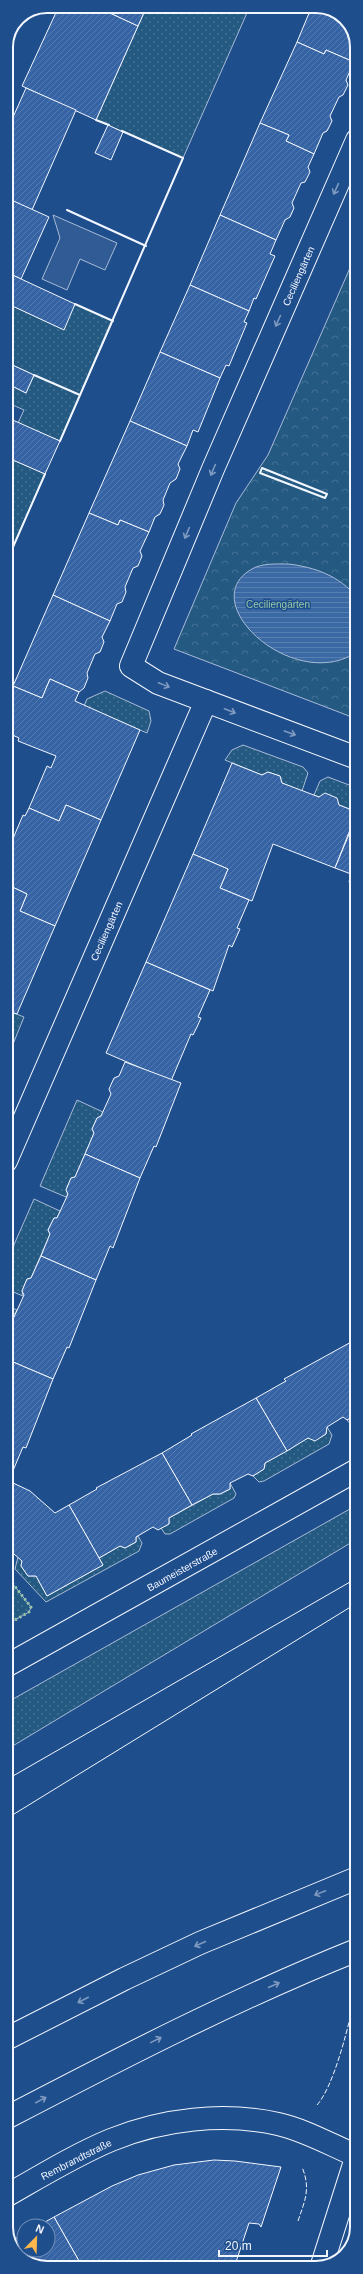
<svg xmlns="http://www.w3.org/2000/svg" width="363" height="2274" font-family="Helvetica,sans-serif">
<style>
.grass{fill:url(#grass-dots);stroke:#a8bbd7}
.park{fill:url(#park-crowns);stroke:#a8bbd7}
.parking{fill:#305b95;stroke:#a8bbd7}
.water{fill:url(#water-rules);stroke:#a8bbd7}
.building{fill:url(#building-hatch);stroke:#f2f6ff}
.lines{fill:none;stroke-linecap:round;stroke-linejoin:round}
.street-casing{stroke:#f2f6ff;stroke-width:24}
.secondary-casing{stroke:#f2f6ff;stroke-width:24}
.highway-casing{stroke:#f2f6ff;stroke-width:24}
.street{stroke:#1f4e8c;stroke-width:22}
.secondary{stroke:#1f4e8c;stroke-width:22}
.highway{stroke:#1f4e8c;stroke-width:22}
.tram{stroke:#f2f6ff;stroke-width:1}
.hedge{stroke:#97c8a6;stroke-width:3;stroke-dasharray:2 3;stroke-linecap:butt}
.fence{stroke:#f2f6ff;stroke-width:1;stroke-dasharray:5 2;stroke-linecap:butt}
.wall{stroke:#f2f6ff;stroke-width:2}
.oneway{stroke:#7e9ac0}
.labels{text-anchor:middle;stroke-width:3;stroke-linejoin:round;paint-order:stroke}
.street-label{font-size:10px;fill:#f2f6ff;stroke:#1f4e8c}
.park-label{font-size:10px;fill:#97c8a6;stroke:#1f4e8c}
.rim{fill:none;stroke:#f2f6ff;stroke-width:2}
</style>
<defs>
<pattern id="grass-dots" width="8" height="8" patternUnits="userSpaceOnUse"><rect width="8" height="8" fill="#245a82"/><path d="M2 2h.1M6 6h.1" fill="none" stroke="#447295" stroke-width="1.8" stroke-linecap="round"/></pattern>
<pattern id="park-crowns" width="20" height="18" patternUnits="userSpaceOnUse"><rect width="20" height="18" fill="#245a82"/><path d="M2 6a3 3 0 1 1 6 0M12 15a3 3 0 1 1 6 0" fill="none" stroke="#447295"/></pattern>
<pattern id="water-rules" width="6" height="5" patternUnits="userSpaceOnUse"><rect width="6" height="5" fill="#3b69a3"/><path d="M0 2.5h6" fill="none" stroke="#587fb1"/></pattern>
<pattern id="building-hatch" width="6" height="6" patternUnits="userSpaceOnUse"><rect width="6" height="6" fill="#3563a3"/><path d="M-1 1l2-2M0 6l6-6M5 7l2-2" fill="none" stroke="#537ab1"/></pattern>
</defs>
<rect width="100%" height="100%" fill="#1f4e8c"/>
<g class="grass">
<polygon points="147,6 250,6 183,158 96,120"/>
<polygon points="6,303 63,329 75,304 113,321 60,441 18,423 24,410 6,402 6,383 26,393 34,375 6,362"/>
<polygon points="11,459 45,474 6,563 6,471"/>
<polygon points="105,691 149,711 151,721 147,733 84,706 87,699"/>
<polygon points="243,745 303,767 308,773 302,791 282,783 280,776 268,772 262,775 225,760 232,750"/>
<polygon points="328,777 357,788 357,812 314,795 320,781"/>
<polygon points="6,1010 24,1017 9,1054 6,1053"/>
<polygon points="77,1100 103,1112 101,1116 97,1118 92,1129 94,1133 75,1177 71,1178 66,1190 68,1194 66,1197 40,1186"/>
<polygon points="34,1199 60,1211 57,1218 54,1218 48,1230 50,1234 31,1278 27,1279 22,1291 23,1296 6,1289 6,1263"/>
<polygon points="6,1305 17,1310 6,1327"/>
<polygon points="357,1414 357,1428 355,1429 347,1420"/>
<polygon points="327,1427 332,1435 329,1444 264,1481 259,1482 253,1476 264,1469 265,1463 308,1438 315,1440 326,1434"/>
<polygon points="230,1483 236,1494 234,1498 170,1534 165,1534 161,1528 169,1524 169,1518 213,1494 220,1494 230,1489"/>
<polygon points="357,1505 357,1539 6,1750 6,1703"/>
<polygon points="138,1536 142,1543 139,1551 46,1602 15,1569 18,1557 22,1561 21,1566 28,1576 36,1576 47,1596 103,1565 99,1558 120,1546 125,1548 136,1542 136,1537"/>
<polygon points="6,1575 31,1607 29,1612 6,1625"/>
</g>
<polygon class="park" points="357,252 357,719 174,649 236,503 268,455"/>
<polygon class="parking" points="53,215 117,243 105,270 80,259 67,290 42,279 60,238"/>
<path class="water" d="M288 564C315 567 339 576 357 597V652C294 694 193 602 252 569 262 563 277 564 288 564Z"/>
<g class="building">
<polygon points="59,6 95,6 138,26 96,120 22,86"/>
<polygon points="95,6 147,6 138,26"/>
<polygon points="312,6 321,6 345,18 357,42 357,55 354,62 326,50 324,54 297,42"/>
<polygon points="297,42 324,54 326,50 354,62 346,80 348,85 343,95 339,97 330,116 332,121 327,131 323,133 314,154 286,141 289,135 260,123"/>
<polygon points="26,88 76,110 32,210 6,198 12,186 6,183 6,133"/>
<polygon points="260,123 289,135 286,141 314,154 308,167 310,172 305,182 301,183 292,203 294,208 290,217 285,220 276,240 220,215"/>
<polygon points="108,125 123,132 111,160 95,153"/>
<polygon points="9,199 49,217 21,279 6,272 6,202"/>
<polygon points="220,215 276,240 270,254 275,256 256,299 254,298 249,311 190,285"/>
<polygon points="6,272 75,304 64,330 6,303"/>
<polygon points="190,285 249,311 244,322 247,323 229,366 226,365 220,378 160,352"/>
<polygon points="160,352 220,378 198,432 193,430 187,446 130,421"/>
<polygon points="6,362 34,375 26,393 6,383"/>
<polygon points="6,417 60,441 45,474 6,457"/>
<polygon points="130,421 187,446 178,464 180,469 176,479 170,483 163,500 164,505 160,514 155,517 149,532 120,520 118,525 89,513"/>
<polygon points="6,457 11,459 6,471"/>
<polygon points="89,513 118,525 120,520 149,532 140,551 142,556 138,566 133,568 125,587 126,592 122,602 117,604 110,621 53,595"/>
<polygon points="53,595 110,621 102,637 104,642 100,652 95,654 87,673 88,678 84,688 79,692 50,679 42,698 13,686"/>
<polygon points="50,679 79,692 75,701 140,730 101,820 66,805 59,821 29,808 47,766 51,768 56,756 18,741 19,738 6,732 6,691 10,693 13,686 42,698"/>
<polygon points="232,763 262,775 268,772 280,776 282,783 319,797 325,793 337,798 339,805 357,812 335,868 273,844 252,901 220,888 228,869 193,854"/>
<polygon points="66,805 101,820 55,926 20,911 27,894 6,884 6,855 23,815 25,816 29,808 59,821"/>
<polygon points="357,815 357,885 349,882 351,874 335,868"/>
<polygon points="193,854 228,869 220,888 249,900 237,928 240,929 232,947 229,945 213,991 146,962"/>
<polygon points="6,884 27,894 20,911 55,926 17,1014 6,1010"/>
<polygon points="146,962 210,990 198,1017 201,1018 197,1027 193,1035 191,1034 171,1081 106,1053"/>
<polygon points="125,1062 181,1083 156,1147 154,1146 140,1178 85,1154 94,1133 92,1129 97,1118 101,1116 111,1094 109,1089 114,1078 119,1076"/>
<polygon points="85,1154 140,1178 113,1248 110,1246 96,1280 41,1256 50,1234 48,1230 54,1218 57,1218 68,1194 66,1190 71,1178 75,1177"/>
<polygon points="41,1256 96,1280 69,1348 67,1347 53,1379 6,1359 6,1327 10,1318 14,1317 24,1295 22,1291 27,1279 31,1278"/>
<polygon points="353,1341 357,1347 357,1414 347,1420 343,1417 327,1427 326,1434 315,1441 308,1438 287,1451 256,1398 286,1381 284,1379"/>
<polygon points="6,1359 53,1379 26,1448 23,1447 12,1473 6,1470"/>
<polygon points="256,1398 287,1451 265,1463 264,1469 253,1476 248,1474 230,1483 230,1489 220,1494 213,1494 192,1505 162,1453 192,1435 191,1434"/>
<polygon points="162,1453 192,1505 169,1518 169,1524 158,1530 153,1527 136,1537 136,1542 125,1548 120,1546 99,1558 69,1505 97,1489 96,1488"/>
<polygon points="6,1470 12,1473 9,1481 30,1491 55,1513 69,1505 103,1565 47,1596 36,1576 28,1576 21,1566 22,1561 6,1547"/>
<polygon points="214,2160 235,2161 281,2167 261,2227 259,2224 249,2223 234,2268 105,2268 100,2260 83,2268 54,2217 112,2186 138,2175 174,2165"/>
<polygon points="54,2217 83,2268 42,2268 18,2256 11,2241 24,2234 24,2250 48,2250 48,2226 38,2226"/>
</g>
<g class="lines">
<g class="street-casing">
<g id="street">
<polyline points="357,140 213,469 131,666 158,683 357,758"/>
<polyline points="6,1161 206,701"/>
<polyline points="6,1666 357,1470"/>
<path d="M6 2196C41 2176 75 2155 111 2140 162 2119 224 2112 278 2124 305 2130 331 2145 357 2156"/>
</g>
</g>
<g class="secondary-casing">
<polyline id="secondary" points="321,2268 357,2155"/>
</g>
<g class="highway-casing">
<g id="highway">
<polyline points="6,2039 124,1979 200,1943 357,1878"/>
<path d="M6 2118C121 2058 237 1998 357 1950"/>
</g>
</g>
<use href="#street" class="street"/>
<use href="#secondary" class="secondary"/>
<use href="#highway" class="highway"/>
<g class="tram">
<polyline points="6,1780 357,1578"/>
<polyline points="6,1819 357,1603"/>
</g>
<polyline class="hedge" points="6,1575 31,1607 29,1612 6,1625"/>
<g class="fence">
<path d="M317 2105C333 2087 346 2035 352 2010 354 1999 354 1986 357 1974"/>
<path d="M298 2221C305 2200 311 2189 302 2167"/>
</g>
<g class="wall">
<polyline points="96,120 109,125"/>
<polyline points="67,210 146,246"/>
<polyline points="75,304 113,321"/>
<polyline points="34,375 80,395"/>
<polyline points="60,441 183,158 122,131"/>
<polygon points="262,468 327,494 325,498 260,473"/>
<polyline points="6,563 45,474"/>
</g>
</g>
<defs><path id="oneway-shaft" d="M-6 0H5M1.5-3L5.5 0L1.5 3" fill="none" stroke-width="1.6" stroke-linecap="round" stroke-linejoin="round"/></defs>
<g class="oneway">
<use href="#oneway-shaft" transform="translate(336 189) rotate(114)"/>
<use href="#oneway-shaft" transform="translate(278 321) rotate(114)"/>
<use href="#oneway-shaft" transform="translate(213 470) rotate(113)"/>
<use href="#oneway-shaft" transform="translate(187 533) rotate(113)"/>
<use href="#oneway-shaft" transform="translate(164 685) rotate(22)"/>
<use href="#oneway-shaft" transform="translate(230 711) rotate(21)"/>
<use href="#oneway-shaft" transform="translate(290 733) rotate(20)"/>
<use href="#oneway-shaft" transform="translate(320 1893) rotate(158)"/>
<use href="#oneway-shaft" transform="translate(200 1944) rotate(156)"/>
<use href="#oneway-shaft" transform="translate(274 1985) rotate(-24)"/>
<use href="#oneway-shaft" transform="translate(83 2000) rotate(153)"/>
<use href="#oneway-shaft" transform="translate(156 2040) rotate(-26)"/>
<use href="#oneway-shaft" transform="translate(41 2100) rotate(-28)"/>
</g>
<g class="labels">
<g class="street-label">
<text transform="translate(298 276) rotate(-66)" y="4">Ceciliengärten</text>
<text transform="translate(106 931) rotate(-66)" y="4">Ceciliengärten</text>
<text transform="translate(182 1569) rotate(-29)" y="4">Baumeisterstraße</text>
<text transform="translate(76 2159) rotate(-27)" y="4">Rembrandtstraße</text>
</g>
<g class="park-label">
<text x="278" y="608">Ceciliengärten</text>
</g>
</g>
<path d="M0 0H363V2274H0ZM47 13H316A34 34 0 0 1 350 47V2227A34 34 0 0 1 316 2261H47A34 34 0 0 1 13 2227V47A34 34 0 0 1 47 13Z" fill="#1f4e8c" fill-rule="evenodd"/>
<path class="rim" d="M47 13H316A34 34 0 0 1 350 47V2227A34 34 0 0 1 316 2261H47A34 34 0 0 1 13 2227V47A34 34 0 0 1 47 13Z"/>
<g transform="translate(36 2238) rotate(23)"><circle r="19" fill="#1f4e8c" stroke="#7391ba"/>
<path d="M0-3L7 15L0 10L-7 15Z" fill="#ffb74d"/>
<text y="-6" font-size="11" font-weight="bold" text-anchor="middle" fill="#f2f6ff">N</text>
</g>
<path d="M219 2250v6h108v-6" fill="none" stroke="#f2f6ff" stroke-width="2"/>
<text x="225" y="2250" font-size="12" fill="#f2f6ff" stroke="#1f4e8c" stroke-width="3" paint-order="stroke">20 m</text>
</svg>
